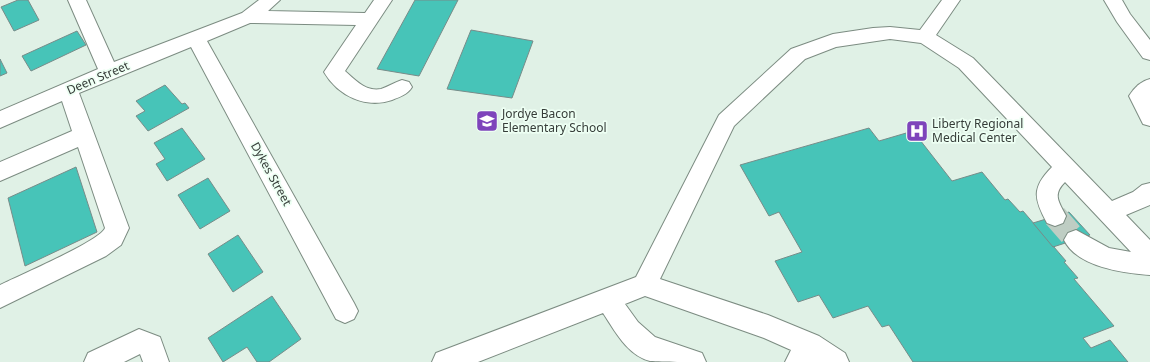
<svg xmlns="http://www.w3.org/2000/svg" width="1150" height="362" font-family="'Noto Sans',sans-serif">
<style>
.building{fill:#47c4b8;stroke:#778c89}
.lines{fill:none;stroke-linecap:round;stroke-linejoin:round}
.minor-tunnel{stroke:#becdc3;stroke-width:24;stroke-dasharray:24 12;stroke-linecap:butt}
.minor-casing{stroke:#7c8c82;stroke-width:2}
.minor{fill:#fff;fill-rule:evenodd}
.labels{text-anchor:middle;stroke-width:3.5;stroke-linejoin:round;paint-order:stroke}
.street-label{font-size:12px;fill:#363d39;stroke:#edfff3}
.poi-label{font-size:12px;fill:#363d39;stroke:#edfff3;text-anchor:start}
</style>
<rect width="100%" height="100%" fill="#e0f1e6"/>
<g class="building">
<polygon points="18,0 28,0 39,20 14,31 1,7"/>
<polygon points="415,0 458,0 419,76 377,69"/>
<polygon points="471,30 533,41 512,98 447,89"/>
<polygon points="77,31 86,45 31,71 22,56"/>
<polygon points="0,59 7,73 0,76"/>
<polygon points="165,85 182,104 185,103 189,108 148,131 136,116 145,111 136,101"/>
<polygon points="182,128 205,159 167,181 156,164 165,159 154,143"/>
<polygon points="869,128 879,141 913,131 952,181 982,172 1005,200 1008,199 1020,212 1023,211 1066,261 1064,262 1078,278 1074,279 1114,326 1083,338 1091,348 1110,340 1128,362 913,362 889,325 882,327 868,306 833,318 819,295 798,302 775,261 802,252 779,212 769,216 740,165"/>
<polygon points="76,167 97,232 25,266 8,198"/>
<polygon points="208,178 230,211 200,229 178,195"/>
<polygon points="1069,212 1090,235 1053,247 1033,223"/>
<polygon points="238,235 263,272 233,292 208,254"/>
<polygon points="272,296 301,339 269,362 257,362 247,347 223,362 208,338"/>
</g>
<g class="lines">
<polyline class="minor-tunnel" points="1055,216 1076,240"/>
<g class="minor-casing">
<g id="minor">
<path d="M68 0H86L114 62 242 13 259 0H280L268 11 365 13 374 0H392L345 71C355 80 366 92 381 89 388 87 395 82 402 80L409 82 412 87C408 94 400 97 392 100 366 109 338 96 324 72L356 25 250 23 207 41 354 303 358 311 354 319 345 323 336 319 191 47 79 93 129 228 121 245 106 256 0 308V285C18 276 100 241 105 228L78 147 0 181V162L72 131 62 101 0 128V111L98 69Z"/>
<path d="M942 0H960L936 35 973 58 1112 201 1133 192 1142 185 1150 183V205L1126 215 1150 240V275C1123 273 1077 267 1064 240L1068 233 1076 230 1109 248 1131 252 1065 182C1052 195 1059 202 1066 216L1063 223 1055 226 1047 223C1034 199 1031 188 1052 167L959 68 921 43 890 39 836 47 805 59 734 126 660 279 768 315 819 336 845 353 849 362H785L791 350 764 338 645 296 625 304 638 322 655 337 702 353 706 362C692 362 662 362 650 361 627 355 615 331 603 313L478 362H432L436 353 636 277 719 115 791 49 833 34 873 28 890 27 920 30Z"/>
<polygon points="1104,0 1122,0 1130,14 1150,40 1150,60 1143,58 1117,22"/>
<path d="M1150 79V126L1143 124 1129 96C1134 88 1141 81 1150 79Z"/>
<polygon points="139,329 160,337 169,362 143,362 140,354 124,362 84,362 88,353"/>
</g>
</g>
<use href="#minor" class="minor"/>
</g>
<defs>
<g id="school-square" transform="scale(1.15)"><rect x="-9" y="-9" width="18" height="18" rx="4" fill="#7e44bb" stroke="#edfff3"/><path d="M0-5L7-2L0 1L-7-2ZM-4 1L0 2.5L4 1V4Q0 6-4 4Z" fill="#fff"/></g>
<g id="hospital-square" transform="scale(1.15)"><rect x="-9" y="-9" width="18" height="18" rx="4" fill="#7e44bb" stroke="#edfff3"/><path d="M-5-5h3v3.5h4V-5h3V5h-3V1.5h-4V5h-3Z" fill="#fff"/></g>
</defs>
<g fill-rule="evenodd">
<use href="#school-square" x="487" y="121"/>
<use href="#hospital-square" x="917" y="131"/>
</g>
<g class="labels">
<g class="street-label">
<text transform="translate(98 78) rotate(-23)" y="4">Deen Street</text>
<text transform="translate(271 174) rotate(61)" y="4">Dykes Street</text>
</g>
<g class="poi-label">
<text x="502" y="118">Jordye Bacon<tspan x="502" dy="14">Elementary School</tspan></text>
<text x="932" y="128">Liberty Regional<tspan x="932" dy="14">Medical Center</tspan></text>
</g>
</g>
</svg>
